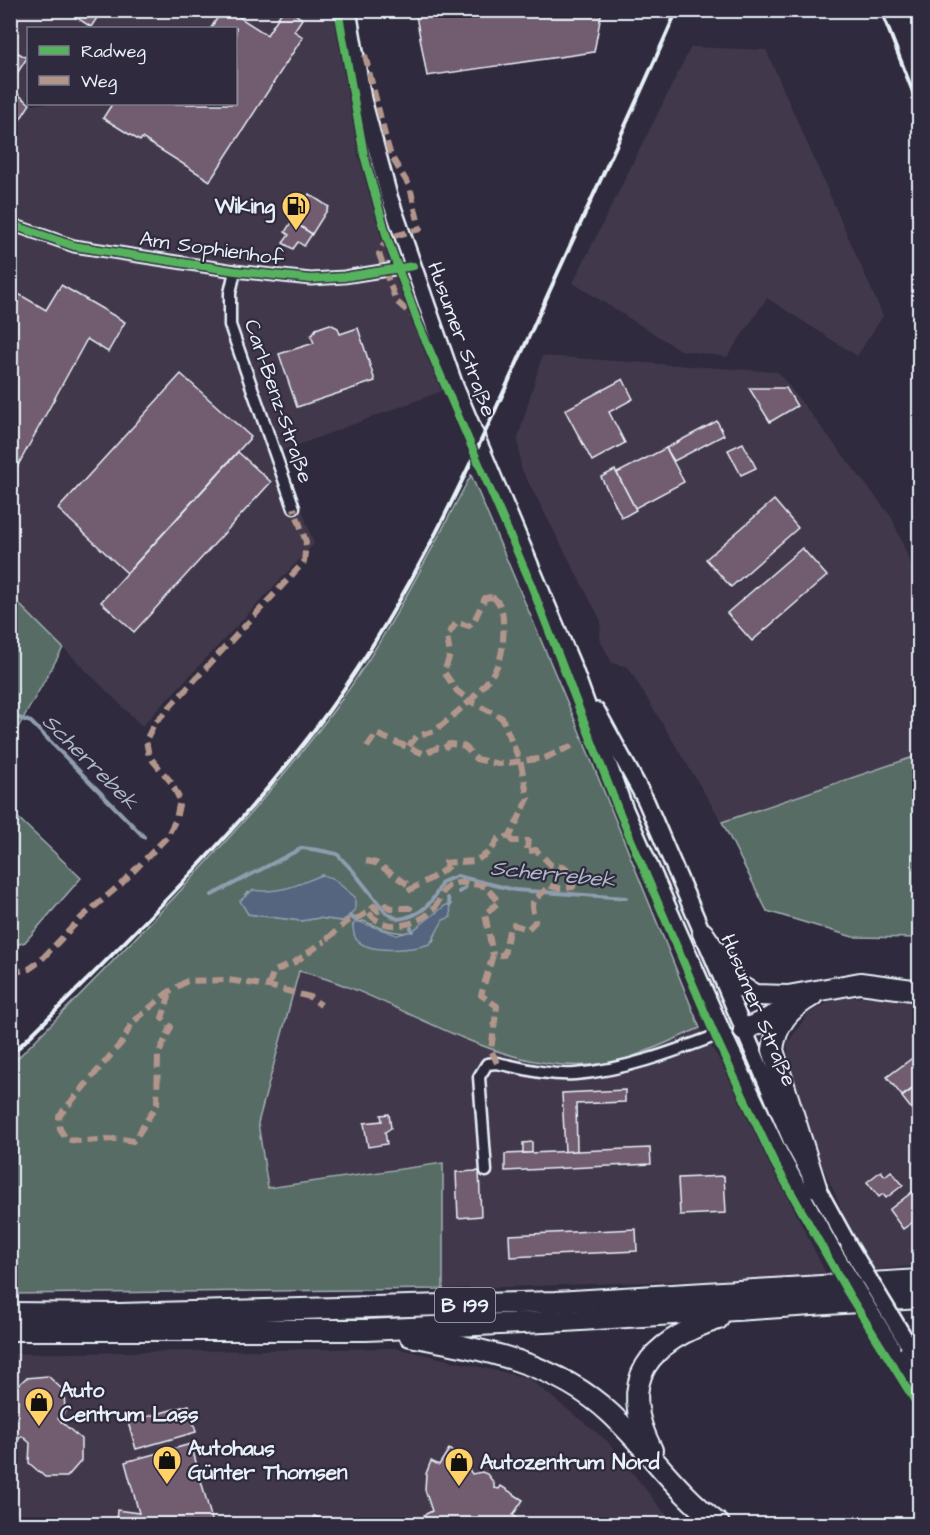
<svg xmlns="http://www.w3.org/2000/svg" width="930" height="1535" font-family="'Architects Daughter',sans-serif">
<style>
.built{fill:#43394c;fill-rule:evenodd}
.green{fill:#586c66;stroke:#a0aeaf;stroke-width:1.5;fill-rule:evenodd}
.water{fill:#54657f;stroke:#8f9daf;stroke-width:1.5}
.lines{fill:none;stroke-linecap:round;stroke-linejoin:round}
.stream{stroke:#8f9daf;stroke-width:4}
.building{fill:#715b70;stroke:#e8f1f8;stroke-width:1.5}
.street-casing{stroke:#e8f1f8;stroke-width:15}
.secondary-casing{stroke:#e8f1f8;stroke-width:20}
.highway-casing{stroke:#e8f1f8;stroke-width:24}
.street{stroke:#2f2a3d;stroke-width:10}
.secondary{stroke:#2f2a3d;stroke-width:15}
.highway{stroke:#2f2a3d;stroke-width:20}
.rail{stroke:#e8f1f8;stroke-width:4}
.secondary-bridge-casing{stroke:#e8f1f8;stroke-width:20;stroke-linecap:butt}
.secondary-bridge{stroke:#2f2a3d;stroke-width:15}
.quiet{stroke:#b2968c;stroke-width:6;stroke-dasharray:12 6;stroke-linecap:butt}
.cycleway-casing{stroke:#2f2a3d;stroke-width:11}
.cycleway{stroke:#56b35d;stroke-width:8}
.labels{text-anchor:middle;stroke-width:4.5;stroke-linejoin:round;paint-order:stroke}
.shield{fill:#2f2a3d;stroke:#b0b5c0;stroke-width:1.5}
.shield-label{font-size:20px;font-weight:bold;fill:#e8f1f8}
.poi-label{font-size:21px;font-weight:bold;fill:#e8f1f8;stroke:#2f2a3d;text-anchor:start}
.street-label{font-size:21px;fill:#e8f1f8;stroke:#2f2a3d}
.water-label{font-size:22px;font-style:italic;fill:#adb9c8;stroke:#2f2a3d}
</style>
<rect width="100%" height="100%" fill="#2f2a3d"/>
<filter id="ink" filterUnits="userSpaceOnUse"><feTurbulence type="fractalNoise" baseFrequency=".0167" numOctaves="2"/><feDisplacementMap in="SourceGraphic" scale="12" xChannelSelector="R" yChannelSelector="G"/><feConvolveMatrix kernelMatrix="1 2 1 2 8 2 1 2 1" color-interpolation-filters="sRGB"/></filter>
<g filter="url(#ink)">
<g class="built">
<path d="M10 11H339L355 106 358 155 378 205 442 391 282 451 314 544 142 726 11 596ZM28 28H236V104H28Z"/>
<polygon points="691,47 766,50 883,316 857,356 767,298 727,357 680,350 573,283"/>
<polygon points="542,356 778,372 892,518 919,585 919,755 722,822 628,667 612,663 600,640 601,621 521,468 518,438"/>
<polygon points="299,971 627,1058 700,1028 723,1066 827,1276 443,1289 443,1164 268,1188 258,1123"/>
<polygon points="897,996 919,1004 919,1265 873,1270 857,1245 818,1155 791,1076 787,1043 809,1013 837,998"/>
<polygon points="395,1348 528,1378 607,1441 671,1521 678,1524 11,1524 10,1354"/>
</g>
<g class="green">
<path d="M471 475 576 723 700 1028C676 1038 652 1050 628 1058 515 1093 404 996 299 971L258 1123 268 1188 443 1163V1289L11 1294 10 1066C122 951 238 839 334 710 388 637 428 555 471 475ZM322 875 342 921 319 918 301 921 248 914 245 894C255 889 264 894 274 892 291 889 306 882 322 875ZM446 905 433 941 356 938 353 925 363 921C408 939 410 938 446 905Z"/>
<polygon points="11,596 63,648 11,740"/>
<polygon points="919,755 919,938 853,937 767,911 722,822"/>
<polygon points="11,811 81,878 25,942 11,947"/>
</g>
<g class="water">
<path d="M322 875 332 878 355 897V909L350 916 342 921 319 918 301 921 248 914 240 901 253 890C279 894 298 885 322 875Z"/>
<path d="M446 905H450L451 917 443 920 430 944C414 949 368 955 356 939 354 935 353 929 353 925L357 921 397 935 412 931Z"/>
</g>
<g class="lines">
<g class="stream">
<polyline points="10,715 31,722 144,837"/>
<polyline points="459,892 465,888"/>
<path d="M212 895 302 848 318 850 337 854 353 871 386 913 398 919C422 916 433 903 442 882L457 876 515 890 626 898"/>
<polyline points="448,898 450,905"/>
<polyline points="350,916 357,921"/>
<polyline points="411,928 412,931"/>
</g>
</g>
<g class="building">
<polygon points="65,10 102,10 91,27"/>
<polygon points="222,10 228,10 267,35 283,10 289,10 302,19 294,31 303,37 210,181 142,138 140,141 103,118 112,104 236,104 236,28 211,28"/>
<polygon points="415,10 602,10 594,52 427,76"/>
<polygon points="10,48 27,58 10,84"/>
<polygon points="10,88 30,104 16,126 10,123"/>
<polygon points="309,194 329,207 312,234 292,221"/>
<polygon points="292,221 312,234 304,246 298,242 293,249 283,243 289,235 285,232"/>
<polygon points="61,285 125,322 108,352 87,339 10,480 10,289 46,310"/>
<polygon points="330,324 338,328 340,334 358,328 375,381 297,407 279,354 314,343 311,336 316,329"/>
<polygon points="181,374 251,437 127,573 58,509"/>
<polygon points="623,379 633,399 609,412 625,443 592,461 565,410"/>
<polygon points="749,388 786,388 797,406 770,422"/>
<polygon points="717,421 724,435 674,461 666,448"/>
<polygon points="743,443 756,468 741,475 728,450"/>
<polygon points="666,448 684,482 635,508 617,473"/>
<polygon points="238,452 271,482 134,632 101,602"/>
<polygon points="615,470 636,510 622,518 601,477"/>
<polygon points="774,500 798,528 731,587 706,559"/>
<polygon points="802,548 827,576 752,641 727,613"/>
<polygon points="915,1056 920,1063 920,1083 902,1096 887,1077"/>
<polygon points="920,1084 920,1114 917,1116 902,1097"/>
<polygon points="625,1090 625,1102 576,1104 577,1151 565,1152 562,1093"/>
<polygon points="389,1114 391,1128 385,1132 387,1144 368,1147 364,1123 382,1121 381,1115"/>
<polygon points="532,1142 532,1153 523,1153 523,1143"/>
<polygon points="650,1148 651,1164 505,1171 505,1154"/>
<polygon points="479,1171 481,1216 458,1218 456,1172"/>
<polygon points="881,1171 885,1176 891,1171 903,1185 886,1198 883,1194 879,1197 867,1182"/>
<polygon points="724,1176 726,1213 680,1215 678,1178"/>
<polygon points="920,1186 920,1217 903,1229 889,1210"/>
<polygon points="636,1229 637,1251 510,1257 509,1235"/>
<polygon points="48,1376 64,1391 65,1412 58,1419 81,1439 81,1461 67,1477 45,1477 29,1463 30,1443 22,1436 15,1443 10,1443 10,1393 26,1378"/>
<polygon points="189,1405 196,1432 136,1449 128,1422"/>
<polygon points="191,1444 213,1524 116,1524 117,1510 139,1513 125,1462"/>
<polygon points="449,1449 470,1464 468,1468 472,1474 482,1472 487,1474 494,1483 494,1488 499,1489 501,1486 523,1500 513,1515 520,1522 517,1524 431,1524 424,1515 432,1511 425,1490 426,1474 431,1461 439,1465"/>
<polygon points="314,1516 327,1521 326,1524 311,1524"/>
</g>
<g class="lines">
<g class="street-casing">
<g id="street">
<polyline points="10,224 74,246 235,271 311,279 344,277 413,266"/>
<polyline points="235,271 230,293 230,325 294,508"/>
<path d="M486 1171 479 1077 487 1064 497 1063C521 1068 549 1076 575 1074 626 1070 675 1051 723 1033"/>
</g>
</g>
<g class="secondary-casing">
<g id="secondary">
<polyline points="348,10 363,99 389,196 455,386 574,669 624,807 723,1033 779,1152 832,1249"/>
<polyline points="597,711 646,801 792,1142 849,1246"/>
<polyline points="908,1344 920,1360"/>
<polyline points="892,1347 920,1385"/>
</g>
</g>
<g class="highway-casing">
<g id="highway">
<polyline points="703,933 738,985 755,995 788,996 860,983 920,991"/>
<path d="M812 996C789 1009 776 1024 773 1050L816 1187"/>
<polyline points="744,1030 790,1008"/>
<polyline points="10,1313 120,1314 556,1302 920,1280"/>
<polyline points="10,1330 366,1330 565,1321 920,1298"/>
<path d="M410 1336C481 1349 556 1362 611 1414 648 1449 677 1493 719 1524"/>
<path d="M652 1450C615 1379 650 1341 718 1319"/>
</g>
</g>
<use href="#street" class="street"/>
<use href="#secondary" class="secondary"/>
<use href="#highway" class="highway"/>
<g class="rail">
<polyline points="881,10 920,110"/>
<path d="M10 1056C121 946 237 836 330 709 414 592 472 462 531 332 579 225 630 118 677 10"/>
</g>
<g class="secondary-bridge-casing">
<g id="secondary-bridge">
<polyline points="849,1246 908,1344"/>
<polyline points="832,1249 892,1347"/>
</g>
</g>
<use href="#secondary-bridge" class="secondary-bridge"/>
<g class="quiet">
<polyline points="365,55 386,139 391,156 410,187 420,229 387,238 379,254 396,301 413,316"/>
<path d="M492 597C501 602 503 611 503 621 505 663 497 671 470 701L457 691 444 672 450 655 447 636 457 622 469 626 474 621 485 598Z"/>
<polyline points="409,746 417,736 435,731 470,701 502,718 521,764 528,799 510,836 498,839 491,851 475,861 443,863"/>
<path d="M367 747 376 734 424 754 437 748 443 749 449 744C470 746 463 746 476 759L499 764 545 758 576 744"/>
<polyline points="510,836 512,841 528,841 527,849"/>
<polyline points="529,851 536,850 551,865 566,868 573,877"/>
<polyline points="366,861 376,863 413,888"/>
<path d="M408 891C423 882 439 876 450 864"/>
<path d="M369 913C384 933 417 926 433 910 439 904 441 891 448 886 458 879 474 885 485 886L499 902 485 914 493 955"/>
<path d="M327 939 348 921C356 921 368 913 374 906L378 911 386 905 390 908H410L412 904"/>
<polyline points="10,973 29,969 39,962 81,918 120,885 167,837 176,819 180,800 171,782 149,756 146,740 154,724 304,562 306,542 294,508"/>
<polyline points="269,986 273,972 295,962 325,941"/>
<path d="M167 993 169 997 162 1018 171 1027 158 1055 157 1104 136 1138 133 1141C110 1135 88 1145 66 1139L60 1129 59 1116 122 1042 132 1023 167 993 187 981 228 980 269 986 310 997 321 1005"/>
<path d="M497 1063 491 1050 497 1006 481 995 493 955H504L510 926 514 925 528 929 535 922C535 917 532 911 532 906 532 898 545 894 548 885 558 889 563 889 573 887L574 880"/>
</g>
<g class="cycleway-casing">
<g id="cycleway">
<polyline points="338,10 364,155 387,238 418,323 528,577 618,809 715,1036 774,1162 848,1293 920,1409"/>
<polyline points="10,224 74,246 235,271 311,279 344,277 413,266"/>
</g>
</g>
<use href="#cycleway" class="cycleway"/>
</g>
</g>
<defs>
<g id="fuel-pin" transform="scale(1.5)"><path d="M0 17L-7.5 6A9.5 9.5 0 1 1 7.5 6Z" fill="#ffd166" stroke="#2f2a3d"/><path d="M-5.5-6h7V0h2V4h1.3V-2.5L3-4.5l.8-.8L6-3V5H2.5V1h-1V6h-7ZM-4.2-4.7v3.2H.2V-4.7Z" fill="#111"/></g>
<g id="shop-pin" transform="scale(1.5)"><path d="M0 17L-7.5 6A9.5 9.5 0 1 1 7.5 6Z" fill="#ffd166" stroke="#2f2a3d"/><path d="M-5-2.5h2.3a2.7 3.5 0 0 1 5.4 0H5L5.5 6h-11ZM-1.5-2.5h3a1.5 2.3 0 0 0-3 0Z" fill="#111"/></g>
</defs>
<g fill-rule="evenodd">
<use href="#fuel-pin" x="296" y="206"/>
<use href="#shop-pin" x="39" y="1402"/>
<use href="#shop-pin" x="167" y="1460"/>
<use href="#shop-pin" x="459" y="1462"/>
</g>
<g class="labels">
<rect class="shield" x="435" y="1288" width="60" height="34" rx="4.5"/>
<g class="shield-label">
<text x="465" y="1312">B 199</text>
</g>
<g class="poi-label">
<text x="275" y="213" text-anchor="end">Wiking</text>
<text x="60" y="1397">Auto<tspan x="60" dy="24">Centrum Lass</tspan></text>
<text x="188" y="1455">Autohaus<tspan x="188" dy="24">Günter Thomsen</tspan></text>
<text x="480" y="1469">Autozentrum Nord</text>
</g>
<g class="street-label">
<text transform="translate(212 248) rotate(8)" y="7">Am Sophienhof</text>
<text transform="translate(462 339) rotate(70)" y="7">Husumer Straße</text>
<text transform="translate(279 401) rotate(71)" y="7">Carl-Benz-Straße</text>
<text transform="translate(759 1010) rotate(67)" y="7">Husumer Straße</text>
</g>
<g class="water-label">
<text transform="translate(91 761) rotate(45)" y="8">Scherrebek</text>
<text transform="translate(553 873) rotate(6)" y="8">Scherrebek</text>
</g>
</g>
<rect width="930" height="1535" fill="none" stroke="#2f2a3d" stroke-width="36"/>
<rect x="18" y="18" width="894" height="1499" fill="none" stroke="#e8f1f8" stroke-width="2" filter="url(#ink)"/>
<rect x="27" y="27" width="210" height="78" fill="#2f2a3d" stroke="#797a88" stroke-width="1.5"/>
<rect x="39" y="46" width="30" height="9" fill="#56b35d" stroke="#797a88" stroke-width="1.5"/>
<text x="81" y="57" font-size="18" fill="#e8f1f8">Radweg</text>
<rect x="39" y="76" width="30" height="9" fill="#b2968c" stroke="#797a88" stroke-width="1.5"/>
<text x="81" y="87" font-size="18" fill="#e8f1f8">Weg</text>
</svg>
